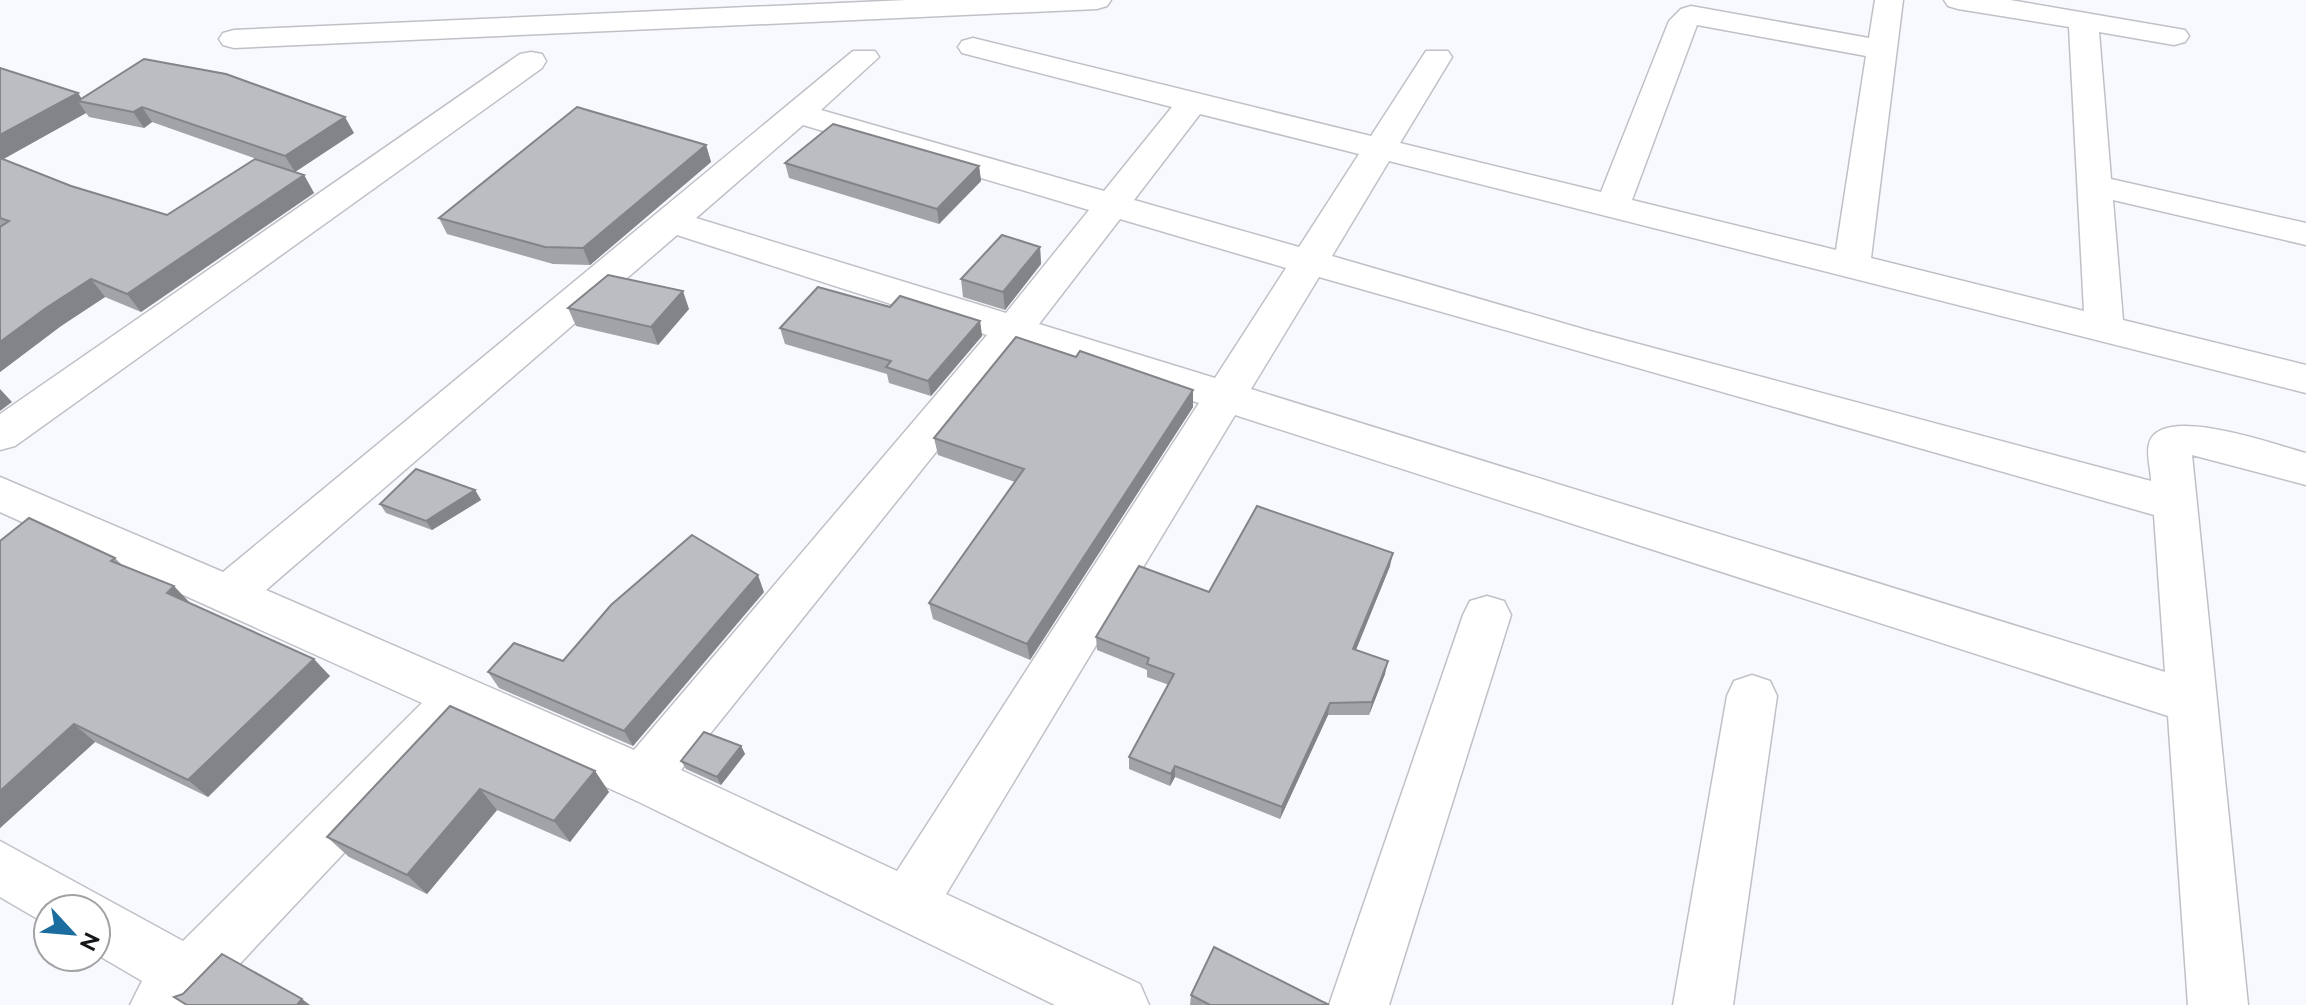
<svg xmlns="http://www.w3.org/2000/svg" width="2306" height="1005" font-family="Raleway,sans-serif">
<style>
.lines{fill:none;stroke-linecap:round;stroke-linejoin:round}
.street-casing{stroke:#bfc1c6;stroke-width:3}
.street{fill:#fff;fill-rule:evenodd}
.wall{fill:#a1a3a7;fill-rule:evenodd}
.shaded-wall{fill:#838488}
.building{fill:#bbbdc2;stroke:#838488;stroke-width:2}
</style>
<rect width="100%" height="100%" fill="#f7f9fe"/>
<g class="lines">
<g class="street-casing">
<g id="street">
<polygon points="907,0 1111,0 1107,6 1097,9 234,48 223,45 219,39 223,33 234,30"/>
<path d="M1875 0H1903L1871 258 2084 311 2069 27 1958 9 1948 6 1944 0H2010L2185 30 2189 36 2185 42 2174 45 2099 32 2111 179 2306 223V245L2113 200 2123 320 2306 365V393L1389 161 1332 256 1590 331 2151 481C2151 470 2146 454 2149 444 2159 402 2278 446 2306 453V485L2192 455 2248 1005H2188L2168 716 1235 415 946 894 1140 984 1149 1005H1055L641 803 466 723 201 1005H130L142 981 96 954V909H48V925L0 897V841L183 941 422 703 0 512V477L223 572 853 51H875L879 57 821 110 1104 191 1172 107 962 53 958 47 962 41 973 38 1371 136 1426 51H1448L1452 57 1400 143 1601 192 1669 21 1681 9 1691 6 1869 38ZM1697 25 1866 56 1836 250 1632 200ZM1200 114 1359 154 1299 247 1134 200ZM803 125 1089 210 1006 313 696 218ZM1120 219 1286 268 1215 378 1039 324ZM677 235 987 335 634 750 266 590ZM1319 277 2154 515 2165 672 1251 389ZM1021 346 1199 403 897 871 681 770Z"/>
<polygon points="531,52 542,54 546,61 542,68 15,446 0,450 0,414 520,54"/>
<polygon points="1487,596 1504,601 1511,615 1389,1005 1329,1005 1463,615 1470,601"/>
<polygon points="1752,675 1770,681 1777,696 1733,1005 1673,1005 1727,696 1734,681"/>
</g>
</g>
<use href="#street" class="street"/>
</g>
<g class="wall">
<path d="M0 68 78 93 82 99 354 133 295 172 304 175 314 193 141 312 105 297 61 326 0 372ZM86 113 89 117 144 128 152 122 288 170 167 215 71 186 3 159Z"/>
<polygon points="706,145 711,162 590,265 553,264 447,234 439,218"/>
<polygon points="785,163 979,166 981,181 939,224 789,178"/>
<polygon points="1040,247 1041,264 1005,310 963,297 961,279"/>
<polygon points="890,307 980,321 982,336 931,396 889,383 887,374 785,344 780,328"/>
<polygon points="568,308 689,309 658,345 576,326"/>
<polygon points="1076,357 1193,390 1193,407 1030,660 933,619 929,603 1015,482 938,455 934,438"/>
<polygon points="475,490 481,500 432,530 386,513 380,504"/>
<polygon points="0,541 115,558 123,566 191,603 330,676 208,797 95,742 0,828"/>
<polygon points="1390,566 1356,650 1385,674 1369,715 1328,715 1280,819 1175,777 1170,786 1129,769 1129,757 1169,685 1147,677 1147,670 1097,650 1096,637 1209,592"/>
<polygon points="764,592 633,746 499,688 488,672 563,661"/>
<polygon points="450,706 595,771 609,792 570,842 497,810 427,894 349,857 327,837"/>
<polygon points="741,746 745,754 721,785 686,769 681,761"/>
<polygon points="1191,995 1329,1005 1190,1005"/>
</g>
<g class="shaded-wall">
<polygon points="78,93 84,103 78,101 86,113 0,161 0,135"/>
<polygon points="142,107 152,122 144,128 133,112"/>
<polygon points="345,117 354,133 295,172 285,156"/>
<polygon points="706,145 711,162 590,265 583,248"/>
<polygon points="979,166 981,181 939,224 937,209"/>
<polygon points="304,175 314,193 141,312 127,294"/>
<polygon points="1040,247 1041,264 1005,310 1003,292"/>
<polygon points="91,279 105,297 61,326 0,372 0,342 46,308"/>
<polygon points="683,291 689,309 658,345 651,327"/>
<polygon points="980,321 982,336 931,396 928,381"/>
<polygon points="0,389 12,402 0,411"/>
<polygon points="1193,390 1193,407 1030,660 1027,644"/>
<polygon points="475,490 481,500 432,530 426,521"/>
<polygon points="1393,553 1390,566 1351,662 1353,649"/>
<polygon points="758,575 764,592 633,746 624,731"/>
<polygon points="174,586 192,605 167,593"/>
<polygon points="314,659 330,676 208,797 188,780"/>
<polygon points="1388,661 1385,674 1369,715 1372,702"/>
<polygon points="1330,703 1328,715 1280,819 1282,807"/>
<polygon points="74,724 95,742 0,828 0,791"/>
<polygon points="741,746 745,754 721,785 717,777"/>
<polygon points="1175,766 1175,777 1170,786 1171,774"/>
<polygon points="595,771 609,792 570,842 554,821"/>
<polygon points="480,789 497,810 427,894 407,875"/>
<polygon points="302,999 310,1005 297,1005"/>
</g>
<g class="building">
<polygon points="144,59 226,74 345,117 285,156 142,107 133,112 78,101"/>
<polygon points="0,68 78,93 0,135"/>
<polygon points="577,107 706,145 583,248 545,247 439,218"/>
<polygon points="833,124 979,166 937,209 785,163"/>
<polygon points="0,158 71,186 167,215 255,159 304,175 127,294 91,279 46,308 0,342 0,227 9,221 0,218"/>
<polygon points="1002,235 1040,247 1003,292 961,279"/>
<polygon points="608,275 683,291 651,327 568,308"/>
<polygon points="818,287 890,307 900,296 980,321 928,381 886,367 891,361 780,328"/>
<polygon points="1016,337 1076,357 1080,351 1193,390 1027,644 929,603 1024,469 934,438"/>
<polygon points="416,469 475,490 426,521 380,504"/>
<polygon points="1257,506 1393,553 1353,649 1388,661 1372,702 1330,703 1282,807 1175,766 1171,774 1129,757 1174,674 1147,664 1149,658 1096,637 1139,566 1209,592"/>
<polygon points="29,518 115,558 111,561 174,586 167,593 314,659 188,780 74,724 0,791 0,541"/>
<polygon points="692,535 758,575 624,731 488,672 514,643 563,661 611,605"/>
<polygon points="450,706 595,771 554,821 480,789 407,875 327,837"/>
<polygon points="704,732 741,746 717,777 681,761"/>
<polygon points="1214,947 1329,1005 1210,1005 1191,995"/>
<polygon points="222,954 302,999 297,1005 187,1005 174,997 183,994"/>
</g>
<g transform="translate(72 933) rotate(116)"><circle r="38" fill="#ffffff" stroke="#a1a2a3" stroke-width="2"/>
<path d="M0-6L14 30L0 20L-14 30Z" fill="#1a6d9e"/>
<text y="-12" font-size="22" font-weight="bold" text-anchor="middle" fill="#151618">N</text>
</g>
</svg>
